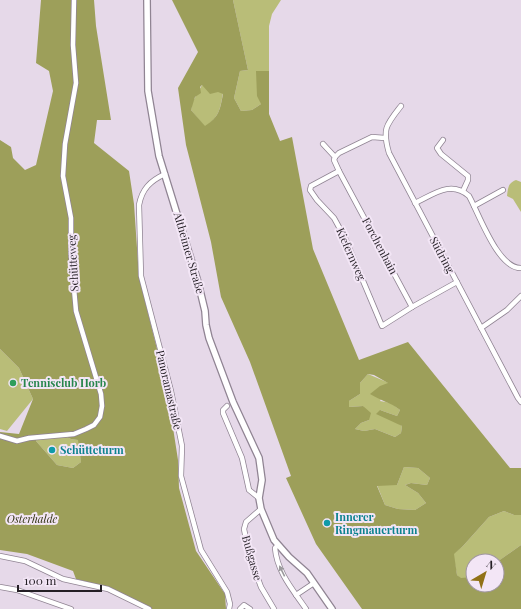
<svg xmlns="http://www.w3.org/2000/svg" width="521" height="609" font-family="'Playfair Display',serif">
<style>
.green{fill:#b9bd78;fill-rule:evenodd}
.forest{fill:#9d9f5a;fill-rule:evenodd}
.lines{fill:none;stroke-linecap:round;stroke-linejoin:round}
.minor-casing{stroke:#908493;stroke-width:6}
.tertiary-casing{stroke:#908493;stroke-width:8}
.minor{stroke:#fff;stroke-width:4.5}
.tertiary{stroke:#fff;stroke-width:5.5}
.oneway{fill:#9c9a9d}
.leisure-dot{fill:#2e9e5b;stroke:#f3e6f6;stroke-width:1.5}
.culture-dot{fill:#0f9aa8;stroke:#f3e6f6;stroke-width:1.5}
.labels{text-anchor:middle;stroke-width:4;stroke-linejoin:round;paint-order:stroke}
.street-label{font-size:11px;fill:#241f25;stroke:#f3e6f6}
.leisure-label{font-size:11px;font-weight:bold;fill:#27864d;stroke:#f3e6f6;text-anchor:start}
.culture-label{font-size:11px;font-weight:bold;fill:#0d838f;stroke:#f3e6f6;text-anchor:start}
.park-label{font-size:11px;font-style:italic;fill:#343515;stroke:#f3e6f6}
</style>
<rect width="100%" height="100%" fill="#e6d9e9"/>
<g class="green">
<polygon points="233,0 281,0 272,14 269,26 269,71 257,71 261,104 252,110 241,111 234,98 240,71 248,70"/>
<path d="M202 85 223 93C220 110 219 117 205 127L191 110 192 103Z"/>
<path d="M516 180 521 182V212L513 199 507 196C508 188 508 183 516 180Z"/>
<polygon points="0,349 19,368 33,399 7,431 0,429"/>
<polygon points="368,374 389,383 380,401 391,403 400,410 397,416 380,410 402,426 401,433 395,437 375,429 364,431 355,429 361,423 369,420 363,406 349,407 349,401 360,394 360,383"/>
<polygon points="60,434 71,439 79,440 81,462 73,468 57,465 36,441 36,436"/>
<polygon points="404,467 418,468 430,478 427,485 411,483 405,485 418,493 426,503 415,510 398,509 385,505 377,485 397,485"/>
<path d="M504 511 514 515H521V545L500 560 521 609H444L461 579 457 575 453 554 463 546 489 517ZM473 561H497V585H473Z"/>
</g>
<g class="forest">
<path d="M41 0H94L96 26 111 120H97L94 143 129 171 134 204 139 277 167 389 178 460 179 488 196 551 225 594 226 609H151L111 588 76 579 73 571 27 554 0 550V432L19 434 33 399 19 368 0 349V140L11 147 13 158 25 170 36 165 53 91 49 71 36 63ZM60 434 71 439 78 440 81 462 73 468 57 465 36 441V436Z"/>
<path d="M172 0H233L248 70 240 71 234 98 241 111 252 110 261 104 257 96 256 71H269V114L280 141 292 137 313 249 359 360 408 342 510 468H521V515H514L504 511 489 517 463 546 454 554 457 575 461 578 473 577V585H497V562L521 545V609H362L316 544 286 478 291 476 250 362 221 297 211 242 186 145 178 88 198 52ZM202 85 210 94 218 92 223 94C220 110 219 117 205 126L191 110 195 97 201 93 200 87ZM368 374 374 375 388 383 380 386 370 394C381 401 390 402 400 410L397 416 380 410 376 414 402 426 401 433 395 437 375 429 364 431 355 429 361 423 369 420 371 413 363 406 349 407V401L360 394V383ZM404 467 418 468 430 478 427 485 411 483 405 485 418 493 426 503 415 510 398 509 385 505 377 486 397 485Z"/>
</g>
<g class="lines">
<g class="minor-casing">
<g id="minor">
<path d="M401 106C386 125 382 129 389 153L518 398 521 402"/>
<polyline points="443,140 437,148 441,154 468,176 468,180 463,191"/>
<polyline points="323,144 335,157 334,160 339,171 412,307 457,282"/>
<polyline points="335,157 339,153 372,137 385,138"/>
<polyline points="339,171 311,186 310,190 317,200 334,218 345,238 382,326 412,307"/>
<path d="M165 174C150 181 142 189 139 205L141 276 171 391 182 446 181 476 201 550 227 592 230 604 229 609"/>
<path d="M415 203C434 194 451 180 469 196 479 214 498 269 521 268"/>
<polyline points="474,206 503,190"/>
<polyline points="481,328 507,310 521,296"/>
<polyline points="227,406 223,410 223,413 242,458 249,490 259,498"/>
<polyline points="0,436 17,441 29,438 74,434 86,429 94,425 100,417 102,406 101,394 76,311 71,255 71,218 63,176 65,144 76,83 73,45 74,0"/>
<polyline points="261,509 246,522 244,529 246,539 257,576 261,587 274,609"/>
<path d="M278 545 275 548C277 572 293 590 306 609"/>
<polyline points="0,556 25,561 63,579 108,589 149,609"/>
<polyline points="0,587 17,590 71,609"/>
<polyline points="296,595 314,583"/>
<polyline points="240,609 244,605 250,609"/>
</g>
</g>
<g class="tertiary-casing">
<polyline id="tertiary" points="147,0 148,91 159,156 198,282 205,311 206,325 209,338 233,402 259,458 262,480 259,498 261,509 274,540 289,557 307,573 332,609"/>
</g>
<use href="#minor" class="minor"/>
<use href="#tertiary" class="tertiary"/>
</g>
<defs><path id="oneway-solid" d="M-6-.8H1V-3.2L6.5 0L1 3.2V.8H-6Z"/></defs>
<use class="oneway" href="#oneway-solid" transform="translate(282 571) rotate(-116)"/>
<circle class="leisure-dot" cx="13" cy="383" r="4"/>
<g class="culture-dot">
<circle cx="52" cy="450" r="4"/>
<circle cx="327" cy="523" r="4"/>
</g>
<g class="labels">
<g class="street-label">
<text transform="translate(380 246) rotate(62)" y="4">Forchenhain</text>
<text transform="translate(189 253) rotate(74)" y="4">Altheimer Straße</text>
<text transform="translate(351 254) rotate(66)" y="4">Kiefernweg</text>
<text transform="translate(442 255) rotate(62)" y="4">Südring</text>
<text transform="translate(73 263) rotate(-93)" y="4">Schütteweg</text>
<text transform="translate(169 390) rotate(77)" y="4">Panoramastraße</text>
<text transform="translate(252 558) rotate(74)" y="4">Bußgasse</text>
</g>
<g class="leisure-label">
<text x="21" y="387">Tennisclub Horb</text>
</g>
<g class="culture-label">
<text x="60" y="454">Schütteturm</text>
<text x="335" y="521">Innerer<tspan x="335" dy="13">Ringmauerturm</tspan></text>
</g>
<g class="park-label">
<text x="32" y="523">Osterhalde</text>
</g>
</g>
<g transform="translate(485 573) rotate(38)"><circle r="19" fill="#f3e6f6" stroke="#a096a2"/>
<path d="M0-3L7 15L0 10L-7 15Z" fill="#917117"/>
<text y="-6" font-size="11" font-weight="bold" text-anchor="middle" fill="#241f25">N</text>
</g>
<path d="M18 585v6h83v-6" fill="none" stroke="#241f25" stroke-width="2"/>
<text x="24" y="585" font-size="12" fill="#241f25" stroke="#f3e6f6" stroke-width="3" paint-order="stroke">100 m</text>
</svg>
